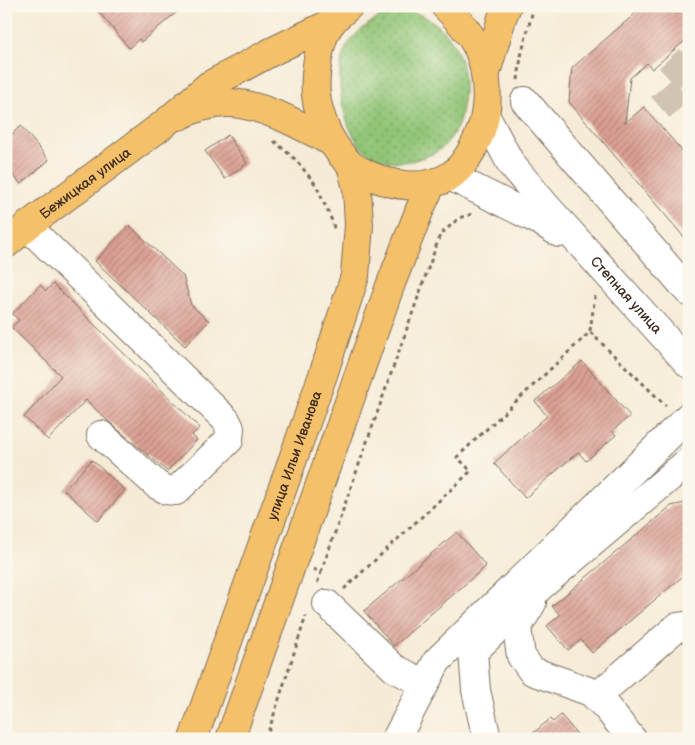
<svg xmlns="http://www.w3.org/2000/svg" width="695" height="745" font-family="'Balsamiq Sans',sans-serif">
<style>
.grass{fill:url(#grass-dots);stroke:#66784a}
.building{fill:url(#building-hatch)}
.lines{fill:none;stroke-linecap:round;stroke-linejoin:round}
.minor-tunnel{stroke:#d1c4b2;stroke-width:28;stroke-dasharray:28 14;stroke-linecap:butt}
.minor-casing{stroke:#7c6e5f;stroke-width:30}
.major-casing{stroke:#7c6e5f;stroke-width:30}
.path{stroke:#7c6e5f;stroke-width:3;stroke-dasharray:4 4;stroke-linecap:butt}
.minor{stroke:#fff;stroke-width:28}
.major{stroke:#f4c16a;stroke-width:28}
.labels{text-anchor:middle;stroke-width:4;stroke-linejoin:round;paint-order:stroke}
.street-label{font-size:14px;fill:#3b2a1e;stroke:#fbf7ec}
</style>
<defs>
<pattern id="grass-dots" width="8" height="8" patternUnits="userSpaceOnUse" patternTransform="scale(1.25)"><rect width="8" height="8" fill="#90c576"/><path d="M2 2h.1M6 6h.1" fill="none" stroke="#77a060" stroke-width="1.8" stroke-linecap="round"/></pattern>
<pattern id="building-hatch" width="6" height="6" patternUnits="userSpaceOnUse" patternTransform="scale(1.25)"><rect width="6" height="6" fill="#dba094"/><path d="M-1 1l2-2M0 6l6-6M5 7l2-2" fill="none" stroke="#b38378"/></pattern>
</defs>
<rect width="100%" height="100%" fill="#fbf7ec"/>
<filter id="ink" filterUnits="userSpaceOnUse"><feTurbulence type="fractalNoise" baseFrequency=".02" numOctaves="2"/><feDisplacementMap in="SourceGraphic" scale="10" xChannelSelector="R" yChannelSelector="G"/><feConvolveMatrix kernelMatrix="1 2 1 2 8 2 1 2 1" color-interpolation-filters="sRGB"/></filter>
<filter id="wash" filterUnits="userSpaceOnUse"><feTurbulence type="fractalNoise" baseFrequency=".0096" numOctaves="4" result="noise"/><feDisplacementMap in="SourceGraphic" scale="20" xChannelSelector="R" yChannelSelector="G"/><feGaussianBlur stdDeviation="1.12" result="paint"/><feColorMatrix in="noise" values="0 0 0 0 0 0 0 0 0 0 0 0 0 0 0 0 0 1.4 0 .05"/><feComposite in="paint" operator="in"/></filter>
<g filter="url(#wash)">
<rect width="100%" height="100%" fill="#f6ebd7"/>
<path class="grass" d="M405 12C411 13 418 13 423 16 457 32 468 67 463 102 461 112 461 122 455 131 444 149 438 153 418 159 402 165 381 162 367 152 342 135 331 69 348 44 354 35 364 27 373 21 377 19 382 15 386 13 392 12 399 12 405 12Z"/>
<g id="blocks">
<g class="building">
<polygon points="94,6 184,6 141,42 139,39 129,48"/>
<polygon points="644,6 689,6 689,37 652,69 647,63 630,78 625,123 644,107 689,159 689,243 569,102 572,68"/>
<polygon points="21,126 49,160 21,184 6,167 6,139"/>
<polygon points="228,135 247,163 225,179 205,151"/>
<polygon points="129,225 183,276 191,305 209,321 185,346 95,261"/>
<polygon points="53,284 200,428 192,435 197,440 167,471 108,421 86,400 48,440 24,417 61,376 11,327 19,320 12,314 40,285 46,291"/>
<polygon points="582,361 630,416 612,431 616,435 586,461 578,452 525,498 494,463 547,416 535,401"/>
<polygon points="92,460 125,490 98,521 64,490"/>
<polygon points="689,502 689,571 592,653 581,640 568,650 547,626 560,615 552,606 671,506"/>
<polygon points="457,532 486,566 394,646 364,611"/>
<polygon points="561,715 581,739 526,739 550,719 553,722"/>
</g>
</g>
</g>
<g filter="url(#ink)">
<use href="#blocks" fill-opacity="0" stroke="#7c6e5f" stroke-width="1"/>
<g class="lines">
<polyline class="minor-tunnel" points="689,59 660,86 689,119"/>
<g class="minor-casing">
<g id="minor">
<polyline points="525,101 689,292"/>
<path id="s1" d="M485 115 511 164 546 206 689 364"/>
<polyline points="450,176 540,221 559,233"/>
<polyline points="27,226 226,420 230,428 229,440 176,491 167,490 157,485 101,435"/>
<polyline points="532,603 517,628 521,656 532,671 591,692 607,708 632,739"/>
<polyline points="327,604 394,668 425,684"/>
<polyline points="596,697 677,627 684,626 689,629"/>
<polyline points="396,739 437,661 689,416"/>
<polyline points="487,739 476,690 473,652 542,585 689,461"/>
</g>
</g>
<g class="major-casing">
<g id="major">
<path d="M349 6C343 11 337 16 332 22 318 38 313 81 317 102 322 125 333 148 350 164 354 168 359 170 363 172 389 186 424 192 450 176 467 165 482 134 485 115 489 94 486 63 476 45 468 30 457 18 445 6"/>
<polyline points="486,73 502,18 507,6"/>
<path d="M179 116C193 108 214 102 231 103 265 105 303 127 332 142"/>
<path id="s2" d="M6 244 27 226 164 124 208 86 273 51 331 23"/>
<path id="s3" d="M193 739 324 372 355 276 359 225 357 188 351 165"/>
<polyline points="230,739 390,286 420,209 432,183"/>
</g>
</g>
<g class="path">
<polyline points="518,80 521,56 534,6"/>
<polyline points="274,141 296,160 316,185 333,223 334,229"/>
<polyline points="590,331 595,296"/>
<polyline points="313,569 321,572 317,584"/>
<polyline points="321,572 440,235 459,218 472,214"/>
<polyline points="344,589 471,471 457,457 590,332 666,406"/>
<polyline points="266,739 306,616"/>
</g>
<use href="#minor" class="minor"/>
<use href="#major" class="major"/>
</g>
</g>
<g class="labels">
<g class="street-label">
<text dy="5" stroke="none"><textPath href="#s2" startOffset="100">Бежицкая улица</textPath></text>
<text dy="5" stroke="none"><textPath href="#s1" startOffset="230">Степная улица</textPath></text>
<text dy="5" stroke="none"><textPath href="#s3" startOffset="301">улица Ильи Иванова</textPath></text>
</g>
</g>
<rect width="695" height="745" fill="none" stroke="#fbf7ec" stroke-width="25"/>
</svg>
